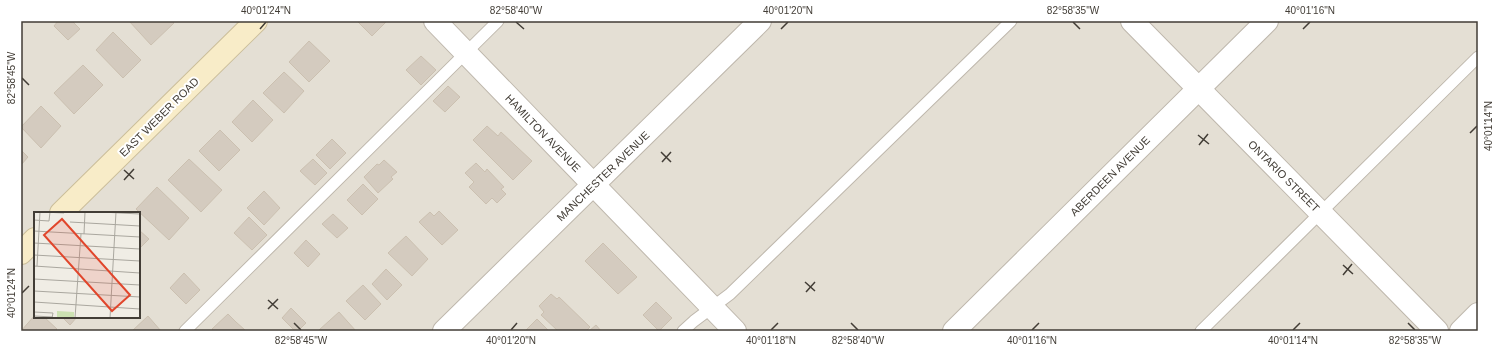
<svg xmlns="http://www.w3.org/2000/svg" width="1499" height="352" font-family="Helvetica,sans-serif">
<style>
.residential{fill:#e4dfd4;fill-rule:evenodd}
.building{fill:#d4cbbf;stroke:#cbc0b0}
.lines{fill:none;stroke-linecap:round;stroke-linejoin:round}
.lane-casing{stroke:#beb7ac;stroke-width:13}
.street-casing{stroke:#beb7ac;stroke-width:24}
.secondary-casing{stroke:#cbbe9a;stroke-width:24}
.path{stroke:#bbb09c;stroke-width:2.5;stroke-dasharray:2 2;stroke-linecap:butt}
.lane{stroke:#fff;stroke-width:11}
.street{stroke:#fff;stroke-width:22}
.secondary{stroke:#f8ecc8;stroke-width:22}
.ticks{fill:none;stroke:#423d36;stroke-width:1.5}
.labels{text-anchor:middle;stroke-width:4;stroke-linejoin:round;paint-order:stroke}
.street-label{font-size:11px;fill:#423d36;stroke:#fff}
.inset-road{fill:none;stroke:#aaa79f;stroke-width:1}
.view{fill:#e1462c;fill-opacity:0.15;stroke:#e1462c;stroke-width:2}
.inset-edge{fill:none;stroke:#423d36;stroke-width:2}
.neatline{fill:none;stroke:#423d36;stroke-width:1.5}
.ticks-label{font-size:10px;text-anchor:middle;fill:#423d36}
</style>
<rect width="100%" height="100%" fill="#f0ede5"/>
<path class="residential" d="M21 21H1478V331H21ZM35 213H139V317H35Z"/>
<g class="building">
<polygon points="58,21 72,21 80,29 68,40 54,26"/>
<polygon points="129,21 172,21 174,23 151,45"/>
<polygon points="357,21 387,21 372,36"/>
<polygon points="113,32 141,60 123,78 96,50"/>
<polygon points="309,41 330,61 309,82 289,62"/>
<polygon points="421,56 436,70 421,85 406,70"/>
<polygon points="83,65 103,85 74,114 54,93"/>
<polygon points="284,72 304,91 284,113 263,93"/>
<polygon points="448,86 460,97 445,112 433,101"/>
<polygon points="253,100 273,120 252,142 232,122"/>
<polygon points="41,106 61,126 41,148 21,127"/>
<polygon points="487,126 498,136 501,132 532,161 513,180 473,140"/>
<polygon points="220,130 240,150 219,171 199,151"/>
<polygon points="332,139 346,153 330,169 316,155"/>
<polygon points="21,150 28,157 21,165"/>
<polygon points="189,159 222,190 201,212 168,180"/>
<polygon points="313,159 327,173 315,185 300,171"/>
<polygon points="384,160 397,172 391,177 393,179 378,193 364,177 377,164 379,165"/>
<polygon points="476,163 485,172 487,169 504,187 501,189 506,194 497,203 492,198 486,204 469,187 474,182 465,173"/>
<polygon points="363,184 378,199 362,215 347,200"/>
<polygon points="157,187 189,218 169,240 136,209"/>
<polygon points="264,191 280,208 264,225 247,208"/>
<polygon points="439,211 458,230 442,245 419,222 430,212 434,216"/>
<polygon points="333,214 348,228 337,238 322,224"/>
<polygon points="249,217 267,235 252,250 234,233"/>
<polygon points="139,230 149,239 139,249"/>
<polygon points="406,236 428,259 412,276 388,253"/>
<polygon points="306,240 320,254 308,267 294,253"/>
<polygon points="603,243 637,277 618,294 585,261"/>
<polygon points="386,269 402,285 387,300 372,284"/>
<polygon points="184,273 200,290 186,304 170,288"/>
<polygon points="363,285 381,304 365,320 346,301"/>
<polygon points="551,294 557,299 559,297 590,327 586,331 558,331 541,315 544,312 539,306"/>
<polygon points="656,302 672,318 659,331 643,315"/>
<polygon points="291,308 306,323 298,331 295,331 282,318"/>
<polygon points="339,312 356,331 320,331 319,330"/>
<polygon points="228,314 236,322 245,330 214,331 212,329"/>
<polygon points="35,315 35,317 44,317 57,329 55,331 21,331"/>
<polygon points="148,316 161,331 132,331"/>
<polygon points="62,317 77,317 70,325"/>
<polygon points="537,319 549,331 525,331"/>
<polygon points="596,325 601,331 589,331"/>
</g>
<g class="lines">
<g class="lane-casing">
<g id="lane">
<polyline points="185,331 498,21"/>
<polyline points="683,331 694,321 730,294 1011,21"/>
<polyline points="1201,331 1478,57"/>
</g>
</g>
<g class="street-casing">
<g id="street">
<polyline points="435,21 735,331"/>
<polyline points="1132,21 1437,331"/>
<polyline points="444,331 760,21"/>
<polyline points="954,331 1267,21"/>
<polyline points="1461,331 1478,314"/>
</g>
</g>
<g class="secondary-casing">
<g id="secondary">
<polyline points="61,213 256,21"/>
<polyline points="21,253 35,239"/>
</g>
</g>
<polyline class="path" points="415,330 415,331"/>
<use href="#lane" class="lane"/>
<use href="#street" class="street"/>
<use href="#secondary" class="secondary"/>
</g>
<path class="ticks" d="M516 22 524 29M1073 22 1080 29M260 29 266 22M781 29 788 22M1303 29 1310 22M22 78 29 85M1470 133 1477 126M1198 135 1209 144M1199 145 1208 134M661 152 671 162M662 162 671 152M124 170 134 179M124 180 134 169M1343 265 1353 274M1343 275 1352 264M805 282 815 291M806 292 815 282M22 293 29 286M268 300 278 309M268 309 278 299M294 323 301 330M851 323 858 330M1408 323 1415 330M511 330 517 323M771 330 778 323M1032 330 1039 323M1293 330 1300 323"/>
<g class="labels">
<g class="street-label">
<text transform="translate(159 117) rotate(-45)" y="4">EAST WEBER ROAD</text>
<text transform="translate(543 133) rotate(46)" y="4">HAMILTON AVENUE</text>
<text transform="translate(603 176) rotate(-44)" y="4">MANCHESTER AVENUE</text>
<text transform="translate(1110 176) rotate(-45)" y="4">ABERDEEN AVENUE</text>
<text transform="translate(1284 176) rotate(45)" y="4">ONTARIO STREET</text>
</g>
</g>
<g transform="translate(34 212)">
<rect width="106" height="106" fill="#f0ede5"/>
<path d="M23 99 40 100V106H23Z" fill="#cce1b2"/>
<path class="inset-road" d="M9 0 30 1M67 0 106 2M0 8 15 9 16 0M36 10 106 14M0 19 106 25M50 22 51 0M0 31 106 37M0 43 106 49M0 54 106 61M3 54 6 0M0 67 106 73M0 79 106 85M0 90 106 97M0 100 19 101 18 106M0 104 19 105M41 106 47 22M76 106 82 0"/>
<path class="view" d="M28 7 96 83 78 99 10 23Z"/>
<rect width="106" height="106" class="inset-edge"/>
</g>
<rect width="1499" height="352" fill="none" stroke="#ffffff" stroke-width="44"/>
<rect x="22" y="22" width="1455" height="308" class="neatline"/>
<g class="ticks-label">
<text x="266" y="14">40°01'24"N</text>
<text x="516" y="14">82°58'40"W</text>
<text x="788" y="14">40°01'20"N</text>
<text x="1073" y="14">82°58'35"W</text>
<text x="1310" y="14">40°01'16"N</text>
<text transform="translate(11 78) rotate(-90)" y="4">82°58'45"W</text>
<text transform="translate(1488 126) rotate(-90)" y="4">40°01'14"N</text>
<text transform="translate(11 293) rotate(-90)" y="4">40°01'24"N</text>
<text x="301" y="344">82°58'45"W</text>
<text x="511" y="344">40°01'20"N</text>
<text x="771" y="344">40°01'18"N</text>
<text x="858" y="344">82°58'40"W</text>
<text x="1032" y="344">40°01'16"N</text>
<text x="1293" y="344">40°01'14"N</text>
<text x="1415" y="344">82°58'35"W</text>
</g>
</svg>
